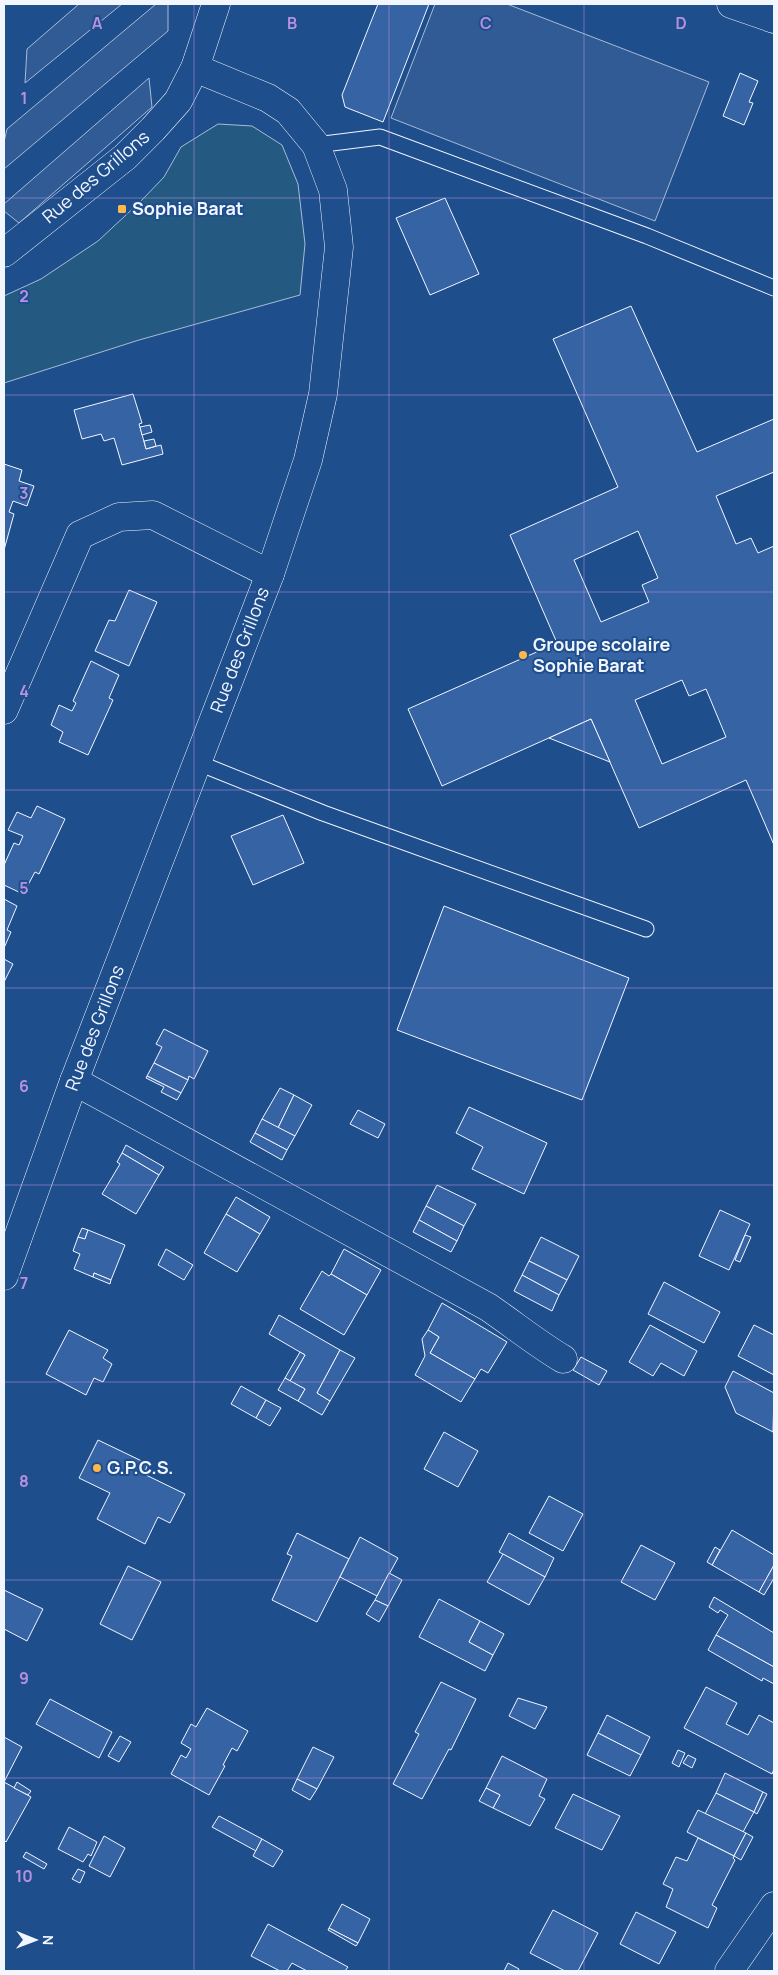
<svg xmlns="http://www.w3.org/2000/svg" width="778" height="1975" font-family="Manrope,sans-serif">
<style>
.green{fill:#245a82;stroke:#a8bbd7}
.parking{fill:#305b95;stroke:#a8bbd7}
.building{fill:#3563a3;stroke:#f2f6ff;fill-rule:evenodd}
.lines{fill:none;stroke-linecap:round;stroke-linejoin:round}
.lane-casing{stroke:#f2f6ff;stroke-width:17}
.street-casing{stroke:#f2f6ff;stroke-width:29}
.secondary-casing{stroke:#f2f6ff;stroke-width:29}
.lane{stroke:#1f4e8c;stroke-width:15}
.street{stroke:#1f4e8c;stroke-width:28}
.secondary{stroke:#1f4e8c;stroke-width:28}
.grid{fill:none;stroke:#b691df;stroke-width:1;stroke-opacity:0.55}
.poi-dot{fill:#ffb74d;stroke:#1f4e8c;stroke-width:2}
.labels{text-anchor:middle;stroke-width:4;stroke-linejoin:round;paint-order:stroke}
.street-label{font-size:18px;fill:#f2f6ff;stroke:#1f4e8c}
.poi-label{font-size:18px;font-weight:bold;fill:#f2f6ff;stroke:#1f4e8c;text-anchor:start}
.grid-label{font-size:16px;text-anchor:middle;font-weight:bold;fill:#b691df;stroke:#1f4e8c;stroke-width:4;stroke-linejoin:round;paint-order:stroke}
</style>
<rect width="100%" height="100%" fill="#1f4e8c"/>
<polygon class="green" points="218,124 252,126 282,145 298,184 305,244 300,295 139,340 4,383 4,296 41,279 98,241 140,202 164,177 181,147"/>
<g class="parking">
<polygon points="79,4 122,4 25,83 27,49"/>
<polygon points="156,4 168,4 168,31 4,169 4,142 7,129"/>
<polygon points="435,4 507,4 709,82 655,221 391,118"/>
<polygon points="149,78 152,107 19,223 4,211 4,204"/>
</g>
<g class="building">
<polygon points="378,4 429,4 383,122 345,107 342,95"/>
<polygon points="740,73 758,81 749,102 753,103 744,125 723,116"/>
<polygon points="445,198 479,274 430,295 396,218"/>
<path d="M631 306 697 452 774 419V472L716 496 736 544 751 538 758 553 774 546V845L746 780 639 828 591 719 442 786 408 709 557 643 510 535 618 487 553 339ZM638 531 658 578 642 585 649 602 601 622 574 560ZM682 680 689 696 706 689 726 737 662 764 635 700Z"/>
<polygon points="133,394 142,423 139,424 140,427 146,449 161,445 163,454 122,465 114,438 104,441 101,434 82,439 74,410"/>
<polygon points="150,425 152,432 142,435 140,427"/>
<polygon points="154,439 156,446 146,449 144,441"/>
<polygon points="4,464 22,470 19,481 34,486 27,506 13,501 9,512 14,514 4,550"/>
<polygon points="129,590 157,602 129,666 95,651 109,620 115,621"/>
<polygon points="91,661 119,675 109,698 113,700 88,755 59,742 63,732 51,725 59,705 72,711 76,703 73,701"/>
<polygon points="591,719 610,762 549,738"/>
<polygon points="37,806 65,819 39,874 35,872 23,894 4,885 4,865 14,843 19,845 23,836 8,830 17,812 31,818"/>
<polygon points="283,815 304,863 253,885 231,836"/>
<polygon points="4,899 17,906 7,930 11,932 4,948"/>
<polygon points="444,906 629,978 582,1100 397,1030"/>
<polygon points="4,959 13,964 4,982"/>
<polygon points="164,1029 208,1051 194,1079 189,1076 188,1080 154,1063 162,1047 156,1044"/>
<polygon points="154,1063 188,1080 181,1093 147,1076"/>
<polygon points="147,1076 181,1093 177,1100 161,1092 164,1087 146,1078"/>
<polygon points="280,1088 294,1095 278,1128 262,1119"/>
<polygon points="294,1095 312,1105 295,1136 278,1128"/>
<polygon points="469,1107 547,1143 524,1194 472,1169 483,1147 456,1133"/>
<polygon points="358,1110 385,1124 378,1138 350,1124"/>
<polygon points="262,1119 295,1136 287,1150 255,1133"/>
<polygon points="255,1133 287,1150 282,1160 250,1142"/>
<polygon points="126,1145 164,1167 159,1175 122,1153"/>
<polygon points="122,1153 159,1175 136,1214 102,1194 120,1164 117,1162"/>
<polygon points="437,1185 476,1204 464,1226 426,1206"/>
<polygon points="236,1197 270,1217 260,1234 226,1214"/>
<polygon points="426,1206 464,1226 457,1241 419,1220"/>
<polygon points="720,1210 750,1224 729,1270 699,1256"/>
<polygon points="226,1214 260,1234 237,1272 204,1253"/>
<polygon points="419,1220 457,1241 451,1252 413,1232"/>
<polygon points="82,1228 88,1230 85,1239 78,1237"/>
<polygon points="88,1230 125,1245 111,1280 94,1273 93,1277 74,1269 80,1254 73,1251 78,1237 85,1239"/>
<polygon points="745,1235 751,1237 740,1262 735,1260"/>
<polygon points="541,1237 579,1256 567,1280 529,1261"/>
<polygon points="166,1249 193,1265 184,1280 158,1265"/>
<polygon points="344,1249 381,1270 367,1295 331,1274"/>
<polygon points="529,1261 567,1280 559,1295 522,1275"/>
<polygon points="322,1271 329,1276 331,1274 367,1295 344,1335 300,1309"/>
<polygon points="94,1273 111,1280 110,1284 93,1277"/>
<polygon points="522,1275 559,1295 552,1311 514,1291"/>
<polygon points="664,1282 720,1312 704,1343 648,1314"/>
<polygon points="442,1303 507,1342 488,1373 481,1369 475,1379 430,1353 439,1337 428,1330"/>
<polygon points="279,1315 340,1350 317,1393 330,1401 322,1415 298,1401 305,1389 290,1381 305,1355 269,1334"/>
<polygon points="650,1325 697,1351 684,1376 661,1363 653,1376 629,1362"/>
<polygon points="754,1325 774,1335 774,1375 738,1356"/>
<polygon points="69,1330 108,1350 103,1358 112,1364 103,1382 94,1378 86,1395 46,1374"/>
<polygon points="428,1330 439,1337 430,1353 475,1379 461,1402 415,1375 425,1356 422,1339"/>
<polygon points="340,1350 355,1358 330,1401 317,1393"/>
<polygon points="300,1352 305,1355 290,1381 285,1378"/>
<polygon points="581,1357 607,1371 599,1385 573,1370"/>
<polygon points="733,1371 774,1393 773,1432 736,1413 725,1387"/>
<polygon points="285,1378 305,1389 298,1401 278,1390"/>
<polygon points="241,1386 266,1400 256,1418 231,1404"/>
<polygon points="266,1400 281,1408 270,1426 256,1418"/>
<polygon points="444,1432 478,1451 458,1487 424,1469"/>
<polygon points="98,1440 148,1464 144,1474 185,1494 170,1523 158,1517 145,1544 97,1519 110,1493 79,1478"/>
<polygon points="549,1496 583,1514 563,1551 529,1533"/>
<polygon points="732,1530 774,1555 774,1565 759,1592 712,1565"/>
<polygon points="297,1533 349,1559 317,1622 272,1600 292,1556 287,1554"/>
<polygon points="509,1533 554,1558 545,1577 499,1552"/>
<polygon points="360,1537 398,1558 377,1596 340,1577"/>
<polygon points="641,1545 675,1563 655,1600 621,1582"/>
<polygon points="715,1547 720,1550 712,1565 707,1562"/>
<polygon points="503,1554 545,1577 529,1605 487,1582"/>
<polygon points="774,1565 774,1578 764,1595 759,1592"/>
<polygon points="128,1566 161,1582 132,1640 100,1624"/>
<polygon points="389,1573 402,1580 388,1606 375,1600"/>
<polygon points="4,1590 43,1609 27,1641 4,1629"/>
<polygon points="714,1597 774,1633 774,1667 716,1635 728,1615 720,1610 718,1613 709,1607"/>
<polygon points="439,1599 480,1621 469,1642 493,1655 485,1671 419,1637"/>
<polygon points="375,1600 388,1606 379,1622 366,1614"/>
<polygon points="480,1621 504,1634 493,1655 469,1642"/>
<polygon points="716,1635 774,1667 774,1684 763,1678 762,1681 708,1650"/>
<polygon points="441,1682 476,1699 451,1750 449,1749 422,1799 393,1784 419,1734 415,1732"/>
<polygon points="706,1687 737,1703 726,1724 748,1735 759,1715 774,1723 774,1769 772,1774 684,1728"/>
<polygon points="518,1698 547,1707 535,1729 509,1716"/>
<polygon points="50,1699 112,1732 99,1758 36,1724"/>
<polygon points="207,1708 248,1731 237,1751 232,1748 223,1765 225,1766 209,1795 171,1774 181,1755 186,1758 191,1749 181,1743 191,1724 196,1727"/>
<polygon points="607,1715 650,1737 641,1755 598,1733"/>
<polygon points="598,1733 641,1755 630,1776 587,1755"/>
<polygon points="120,1736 131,1742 119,1762 108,1756"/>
<polygon points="4,1737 22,1747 4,1782"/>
<polygon points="313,1747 334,1757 317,1789 297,1779"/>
<polygon points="678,1750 685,1753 679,1767 672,1763"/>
<polygon points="688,1755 696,1759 692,1768 683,1763"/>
<polygon points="502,1756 547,1779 539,1796 545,1799 530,1826 493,1808 500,1795 486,1788"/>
<polygon points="725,1773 763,1792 754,1812 716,1793"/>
<polygon points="297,1779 317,1789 310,1800 292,1790"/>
<polygon points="4,1782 31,1797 6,1842 4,1840"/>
<polygon points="17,1782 31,1791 28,1795 14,1788"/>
<polygon points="486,1788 500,1795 493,1808 479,1801"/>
<polygon points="763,1792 767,1794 757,1814 754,1812"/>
<polygon points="716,1793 754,1812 743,1832 705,1814"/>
<polygon points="573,1794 620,1816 602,1850 555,1828"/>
<polygon points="698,1810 746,1833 734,1856 687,1832"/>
<polygon points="219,1816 262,1839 256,1851 212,1827"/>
<polygon points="69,1827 97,1842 91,1856 88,1854 83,1862 58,1849"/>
<polygon points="746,1833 753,1837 741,1860 734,1856"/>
<polygon points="104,1836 125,1848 110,1877 89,1866"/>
<polygon points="698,1838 734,1856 733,1858 735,1860 712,1905 717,1908 708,1928 666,1907 673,1889 663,1884 676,1857 687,1861"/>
<polygon points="262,1839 283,1851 273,1867 253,1856"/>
<polygon points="26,1852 47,1864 44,1869 23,1857"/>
<polygon points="78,1869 85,1872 80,1883 72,1879"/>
<polygon points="342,1904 370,1919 358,1943 329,1928"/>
<polygon points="553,1910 598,1933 578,1971 565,1971 530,1953"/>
<polygon points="636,1912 676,1932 659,1964 620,1944"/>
<polygon points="268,1924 348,1967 345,1971 307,1971 292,1963 287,1971 280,1971 251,1956"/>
<polygon points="329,1928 358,1943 356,1946 328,1930"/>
<polygon points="508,1963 519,1969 518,1971 504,1971"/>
</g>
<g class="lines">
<g class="lane-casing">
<g id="lane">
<polyline points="316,145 380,137 647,236 774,288"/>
<polyline points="196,762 323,813 646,929"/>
</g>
</g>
<g class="street-casing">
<g id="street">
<polyline points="4,253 125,157 153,129 178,101 195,68 216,4"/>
<polyline points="4,710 80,535 119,517 153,515 270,574"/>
<path d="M74 1081 488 1307C513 1324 536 1343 563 1359"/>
<polyline points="4,1276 74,1081 270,574 308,460 323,394 339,247 333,190 316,145 288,111 268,98 195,68"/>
<polyline points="729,1971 774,1906"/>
</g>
</g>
<g class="secondary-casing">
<polyline id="secondary" points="731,4 774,19"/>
</g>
<use href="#lane" class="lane"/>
<use href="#street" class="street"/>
<use href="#secondary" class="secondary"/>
</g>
<path class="grid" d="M194 4V1971M389 4V1971M584 4V1971M4 198H774M4 395H774M4 592H774M4 790H774M4 988H774M4 1185H774M4 1382H774M4 1580H774M4 1778H774"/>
<g class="poi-dot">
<rect x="117" y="204" width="10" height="10" rx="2.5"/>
<circle cx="523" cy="655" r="5"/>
<circle cx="97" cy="1468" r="5"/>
</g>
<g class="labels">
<g class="street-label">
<text transform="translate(96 177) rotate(-40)" y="6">Rue des Grillons</text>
<text transform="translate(240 650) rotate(-69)" y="6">Rue des Grillons</text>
<text transform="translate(95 1028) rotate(-69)" y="6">Rue des Grillons</text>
</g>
<g class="poi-label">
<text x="132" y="215">Sophie Barat</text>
<text x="533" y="651">Groupe scolaire<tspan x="533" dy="21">Sophie Barat</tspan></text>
<text x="107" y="1474">G.P.C.S.</text>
</g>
</g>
<g class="grid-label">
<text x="97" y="29">A</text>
<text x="292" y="29">B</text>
<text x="486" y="29">C</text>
<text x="681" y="29">D</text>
<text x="24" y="104">1</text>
<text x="24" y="302">2</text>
<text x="24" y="499">3</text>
<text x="24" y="697">4</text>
<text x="24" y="894">5</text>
<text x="24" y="1092">6</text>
<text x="24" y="1289">7</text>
<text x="24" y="1487">8</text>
<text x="24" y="1684">9</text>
<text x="24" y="1882">10</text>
</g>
<rect width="778" height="1975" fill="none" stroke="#f2f6ff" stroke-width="10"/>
<g transform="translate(35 1940) rotate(91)" stroke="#1f4e8c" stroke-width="4" paint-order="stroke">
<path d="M0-4L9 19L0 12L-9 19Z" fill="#f2f6ff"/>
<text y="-8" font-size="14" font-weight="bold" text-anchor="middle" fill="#f2f6ff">N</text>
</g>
</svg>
